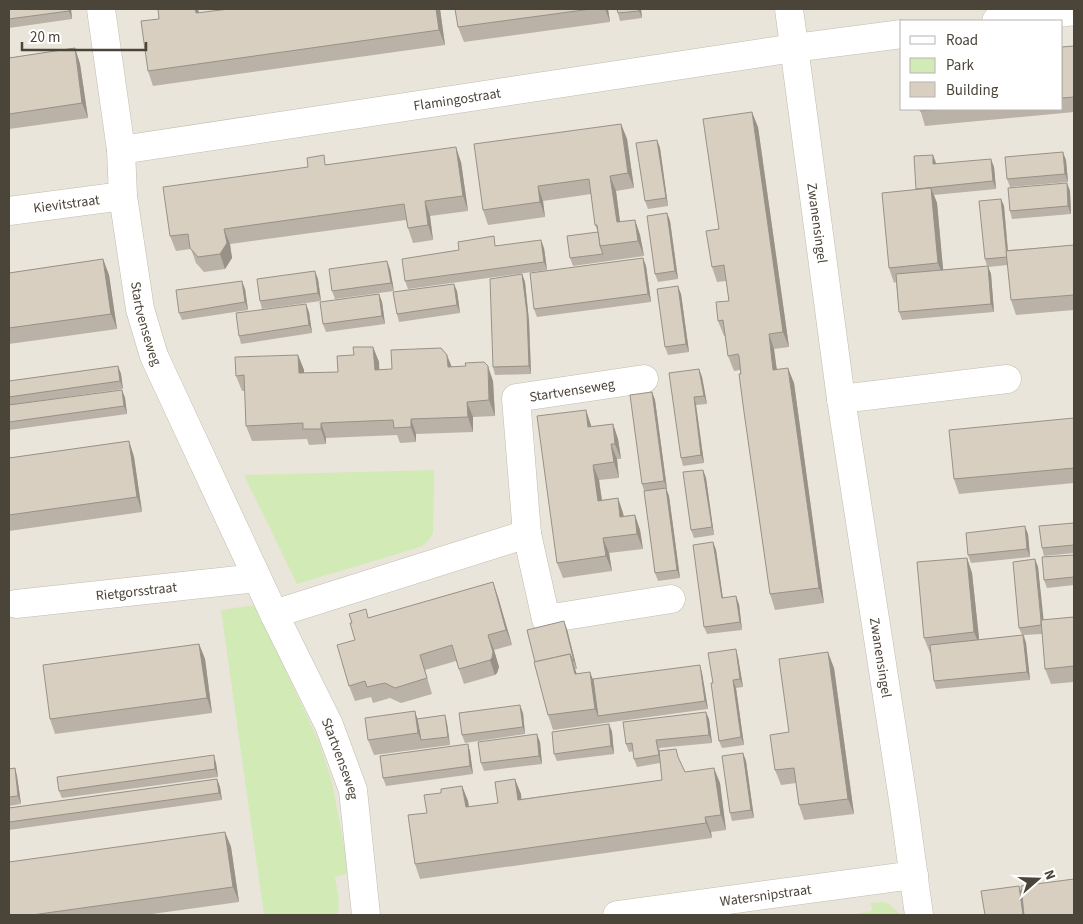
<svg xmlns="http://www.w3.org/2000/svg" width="1083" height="924" font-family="'Source Sans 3',sans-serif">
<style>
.residential{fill:#eae5da;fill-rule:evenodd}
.green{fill:#d2eab5}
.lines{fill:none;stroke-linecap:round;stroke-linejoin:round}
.minor-casing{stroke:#c2bbae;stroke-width:29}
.minor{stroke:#fff;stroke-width:28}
.wall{fill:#bab2a6}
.shaded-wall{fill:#979187}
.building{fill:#d8cfc1;stroke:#979187}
.labels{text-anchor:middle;stroke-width:4;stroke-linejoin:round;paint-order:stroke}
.street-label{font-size:14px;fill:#4b4439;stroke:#fff}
</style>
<rect width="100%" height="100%" fill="#f6f3ec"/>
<path class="residential" d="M9 9H1074V915H9ZM902 21H1062V109H902Z"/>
<g class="green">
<path d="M434 470 433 533C429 541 425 545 417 548L297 584 244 475Z"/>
<path d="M255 605 319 742 332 782 349 873 335 877C337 889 341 903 337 915H264L221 610Z"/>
<polygon points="883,902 889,904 901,915 846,915 872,911 871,903"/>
</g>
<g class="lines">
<g class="minor-casing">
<g id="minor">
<path id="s1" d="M101 9 121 150 123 196 140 309 154 356 274 614 329 725 353 790 366 915"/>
<path id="s2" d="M789 9 841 399 904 806 919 915"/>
<polyline points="996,21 1074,11"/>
<path id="s3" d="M121 150 794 48 902 34"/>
<path id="s4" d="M9 211 123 196"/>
<polyline points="644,379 516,398 527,534 546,619 671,599"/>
<polyline points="841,399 1007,379"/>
<path id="s5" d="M16 604 257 578"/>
<polyline points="274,614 527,534"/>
<path id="s6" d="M617 915 914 875"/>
</g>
</g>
<use href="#minor" class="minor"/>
</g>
<g class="wall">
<polygon points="9,9 71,9 72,19 9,28"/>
<polygon points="229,9 440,9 445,45 153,86 148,71 199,13"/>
<polygon points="455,9 608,9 610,22 464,42 458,27"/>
<polygon points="617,9 641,9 642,18 620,21"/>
<polygon points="1074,46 1074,112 925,126 920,109 1062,109 1062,47"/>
<polygon points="75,48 80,64 88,118 9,129 9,58"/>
<polygon points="621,124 627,139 634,188 616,191 620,222 635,220 640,235 644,256 573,266 570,258 598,232 595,225 591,194 543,201 545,217 488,225 483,210"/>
<polygon points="758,127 789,347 774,349 776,367 777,369 794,383 824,603 775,610 770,594 740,370 734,371 728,356 725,336 724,336 718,321 729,301 726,281 717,282 712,267 719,229"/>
<polygon points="657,140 660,148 668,206 648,209 645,201"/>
<polygon points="1066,160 1068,182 1010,187 1007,179"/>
<polygon points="461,162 468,211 430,216 433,240 413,243 408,228 406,220 230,244 232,258 225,269 204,272 196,263 191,249 176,251 170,236 327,164"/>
<polygon points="936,163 936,164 994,167 996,189 934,195 937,203 943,270 987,266 985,259 1001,199 1004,206 1008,250 1074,245 1074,310 1016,315 1011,300 1008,265 988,267 991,274 994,312 902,320 899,312 896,282 894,283 889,268 916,190 916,189"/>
<polygon points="1067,183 1070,191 1071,214 1012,219 1010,211"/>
<polygon points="667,213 670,221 678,279 658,282 655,274"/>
<polygon points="497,245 544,248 547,270 408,289 405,281"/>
<polygon points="643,258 646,266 651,302 537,317 534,309"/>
<polygon points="103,259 109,275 117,329 9,344 9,273"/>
<polygon points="390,269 394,291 335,299 332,291"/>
<polygon points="522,274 525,282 529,321 531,374 495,375 493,367"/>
<polygon points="318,279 321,301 262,309 260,301"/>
<polygon points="245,289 248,310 182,320 179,313"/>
<polygon points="457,291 460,313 399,322 397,314"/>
<polygon points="379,294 382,302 385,324 326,332 323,324"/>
<polygon points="681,294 689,352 668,355 665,347"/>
<polygon points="309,312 312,333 241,344 239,336"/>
<polygon points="373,347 379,362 379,370 452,367 493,381 495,416 473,417 473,432 416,434 416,442 400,443 397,435 326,438 326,444 309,445 307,439 252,441 246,426 245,391 242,391 236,376 298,355 304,370 304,373 338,372 354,355"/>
<polygon points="118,366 121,374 123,389 9,405 9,381"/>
<polygon points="699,369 702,377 707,404 696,405 704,463 683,466 681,458"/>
<polygon points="122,390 125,398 127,414 9,430 9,405"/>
<polygon points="652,392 655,400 667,489 666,489 669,496 680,578 658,581 655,573 644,491 642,484"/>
<polygon points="586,410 591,427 613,424 618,439 621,459 617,459 619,478 599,480 602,500 618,498 624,516 635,515 640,530 643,549 609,553 612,571 563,578 557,563"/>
<polygon points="1074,418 1074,483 959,494 954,479"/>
<polygon points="129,441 134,457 142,512 9,531 9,458"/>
<polygon points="703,470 706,478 714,535 694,538 691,530"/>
<polygon points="1074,523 1074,553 1044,556 1042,548"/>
<polygon points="1028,534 1030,557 971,563 968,555"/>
<polygon points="713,542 716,550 723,598 739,604 742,630 707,634 704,627"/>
<polygon points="1074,555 1074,585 1047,588 1044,580"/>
<polygon points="967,558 972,573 979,640 1022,635 1019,628 1035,559 1038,567 1043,620 1074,617 1074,682 1051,684 1045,669 1042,634 1024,635 1026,643 1030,680 936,689 934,681 931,653 930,653 924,638"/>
<polygon points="493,582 498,597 512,645 494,650 499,667 497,673 495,675 464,684 456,661 425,670 432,694 401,703 390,698 373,703 371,697 355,701 349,686 355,640 369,618"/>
<polygon points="567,629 577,669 575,669 577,674 593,679 702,673 708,709 553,730 548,715"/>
<polygon points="199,644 205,659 212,713 55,734 50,719"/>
<polygon points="738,657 743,687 736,688 744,745 722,748 719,741 713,683"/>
<polygon points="834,668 854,814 804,820 799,805 796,783 781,785 775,770 789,732"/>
<polygon points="415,711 417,719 447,723 450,745 374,755 368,740"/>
<polygon points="523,713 525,734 465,743 462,735"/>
<polygon points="709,719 712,743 659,748 660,751 682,765 685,772 720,783 726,830 711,832 712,838 420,879 415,864 427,813 441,793 462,786 468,801 469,807 498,803 521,794 521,799 662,780 660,763 637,767 634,759 633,751 629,752 626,744"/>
<polygon points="609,724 612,732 614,754 557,761 554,754"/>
<polygon points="540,742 542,764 484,771 481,763"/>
<polygon points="468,744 470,752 473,774 386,786 383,778"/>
<polygon points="743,753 746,761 754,818 732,821 730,813"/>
<polygon points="216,763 218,777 62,798 59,791"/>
<polygon points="15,768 17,776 21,804 9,806 9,769"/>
<polygon points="217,779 220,787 222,800 9,830 9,808"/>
<polygon points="225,832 231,847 239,902 145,915 9,915"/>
</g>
<g class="shaded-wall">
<polygon points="69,9 71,9 72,19 69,11"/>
<polygon points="195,9 198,9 199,12 201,28 196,13"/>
<polygon points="436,9 440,9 445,45 439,30"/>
<polygon points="605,9 608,9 610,22"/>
<polygon points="639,9 641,9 642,18 639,11"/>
<polygon points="75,48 80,64 88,118 82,103"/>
<polygon points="752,112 758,127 789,347 783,332"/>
<polygon points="621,124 627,139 634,188 628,173"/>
<polygon points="657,140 660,148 668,206 666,198"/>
<polygon points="456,147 461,162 468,211 463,196"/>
<polygon points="1063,152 1066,160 1068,182 1065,174"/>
<polygon points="933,155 936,163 936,172 933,164"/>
<polygon points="991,159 994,167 996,189 993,181"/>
<polygon points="610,176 616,191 622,237 617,222"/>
<polygon points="1067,183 1070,191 1071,214 1068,206"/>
<polygon points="538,186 543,201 545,217 540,202"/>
<polygon points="931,188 937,203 944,279 938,263"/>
<polygon points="1001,199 1004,206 1009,265 1007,257"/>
<polygon points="425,201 430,216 433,240 428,225"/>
<polygon points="667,213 670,221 678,279 675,271"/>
<polygon points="635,220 640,235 644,256 638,241"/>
<polygon points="224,229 230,244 232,258 225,269 220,254"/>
<polygon points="541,240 544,248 547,270 544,262"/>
<polygon points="643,258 646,266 651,302 648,294"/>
<polygon points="103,259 109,275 117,329 111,314"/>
<polygon points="387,261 390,269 394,291 391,283"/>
<polygon points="988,266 991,274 994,312 991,304"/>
<polygon points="315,271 318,279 321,301 318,293"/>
<polygon points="522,274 525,282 529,321 531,374 529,366"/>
<polygon points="242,281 245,289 248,310 245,302"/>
<polygon points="454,284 457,291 460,313 457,305"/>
<polygon points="678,286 681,294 689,352 686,344"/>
<polygon points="379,294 382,302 385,324 382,316"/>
<polygon points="306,304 309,312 312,333 309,325"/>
<polygon points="769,334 774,349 779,385 773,370"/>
<polygon points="373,347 379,362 380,385 375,370"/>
<polygon points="298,355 304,370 304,388 299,373"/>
<polygon points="447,355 453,370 448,367"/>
<polygon points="118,366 121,374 123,389 120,381"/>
<polygon points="488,366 493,381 495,416 489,400"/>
<polygon points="788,368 794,383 824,603 819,588"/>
<polygon points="699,369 702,377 707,404 704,396"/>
<polygon points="122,390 125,398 127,414 124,406"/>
<polygon points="652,392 655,400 667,489 664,481"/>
<polygon points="694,397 696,405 704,463 701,455"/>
<polygon points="467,402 473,417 473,432 468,417"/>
<polygon points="586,410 591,425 594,442 588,427"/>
<polygon points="411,419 416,434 416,442 411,427"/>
<polygon points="321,423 326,438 326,444 321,429"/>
<polygon points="613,424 618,439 621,459 615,444"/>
<polygon points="129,441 134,457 142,512 137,497"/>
<polygon points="611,444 617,459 619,478 614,462"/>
<polygon points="593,465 599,480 604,516 598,501"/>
<polygon points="703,470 706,478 714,535 712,527"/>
<polygon points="666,488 669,496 680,578 677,570"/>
<polygon points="618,498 623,513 626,532 620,517"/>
<polygon points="635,515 640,530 643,549 637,534"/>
<polygon points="1025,526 1028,534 1030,557 1027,549"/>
<polygon points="603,538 609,553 612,571 606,556"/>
<polygon points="713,542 716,550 724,606 722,598"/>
<polygon points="967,558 972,573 980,647 974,632"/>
<polygon points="1035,559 1038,567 1045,633 1042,625"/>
<polygon points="493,582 498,597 512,645 506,630"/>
<polygon points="736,596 739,604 742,630 740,622"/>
<polygon points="564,621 567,629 577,669 574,661"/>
<polygon points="488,635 494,650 499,667 497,673 495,675 490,660"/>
<polygon points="1023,635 1026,643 1030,680 1027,672"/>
<polygon points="199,644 205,659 212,713 207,698"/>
<polygon points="736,649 738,657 743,687 740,679"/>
<polygon points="828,652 834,668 854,814 848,799"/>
<polygon points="570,654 575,669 581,689 575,674"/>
<polygon points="700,665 702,673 708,709 705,701"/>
<polygon points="590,672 596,687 598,716 595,709"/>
<polygon points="733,680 736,688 744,745 741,737"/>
<polygon points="520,705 523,713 525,734 523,727"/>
<polygon points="415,711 420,727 421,740 418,733"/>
<polygon points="706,712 709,719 712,743 709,735"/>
<polygon points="445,715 447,723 450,745 448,737"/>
<polygon points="609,724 612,732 614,754 611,746"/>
<polygon points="537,734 540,742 542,764 539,756"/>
<polygon points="468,744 470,752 473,774 470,766"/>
<polygon points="743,753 746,761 754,818 751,810"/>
<polygon points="214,755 216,763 218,777 215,769"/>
<polygon points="15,768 17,776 21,804 18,796"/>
<polygon points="714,768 720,783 726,830 721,815"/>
<polygon points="217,779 220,787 222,800 219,793"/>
<polygon points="515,779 521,794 523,815 518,800"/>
<polygon points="462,786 468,801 471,822 466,807"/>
<polygon points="705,817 711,832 712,838 706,823"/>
<polygon points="225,832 231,847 239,902 233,887"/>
<polygon points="1019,886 1025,901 1026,915 1023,915"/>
</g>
<g class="building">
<polygon points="9,9 69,9 69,11 9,19"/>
<polygon points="158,9 195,9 196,13 229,9 436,9 439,30 148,71 141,21 159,19"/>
<polygon points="455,9 591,9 458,27"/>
<polygon points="617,9 639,9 639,11 618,13"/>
<polygon points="1074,46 1074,97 1062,98 1062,47"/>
<polygon points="75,48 82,103 9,114 9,58"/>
<polygon points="920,109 943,109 920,111"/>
<polygon points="752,112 783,332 769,334 773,370 788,368 819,588 770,594 744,412 739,374 741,374 739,356 738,354 728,356 723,320 718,321 716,302 729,301 724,265 712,267 706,231 719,229 703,119"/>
<polygon points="621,124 628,173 610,176 617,222 635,220 638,241 600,246 597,225 595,225 589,179 538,186 540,202 483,210 474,144"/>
<polygon points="657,140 666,198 645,201 636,143"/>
<polygon points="456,147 463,196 425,201 428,225 408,228 404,204 224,229 227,243 220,254 198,257 190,248 188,234 170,236 163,187 308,167 307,158 324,155 325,165"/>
<polygon points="1063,152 1065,174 1007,179 1005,157"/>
<polygon points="933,155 933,164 991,159 993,181 916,189 914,156"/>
<polygon points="1067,183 1068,206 1010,211 1008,188"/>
<polygon points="931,188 938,263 889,268 882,193"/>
<polygon points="1001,199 1007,257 985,259 979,201"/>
<polygon points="667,213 675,271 655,274 647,216"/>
<polygon points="598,232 600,246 603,254 570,258 567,236"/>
<polygon points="494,236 495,246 541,240 544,262 405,281 402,259 459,250 458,242"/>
<polygon points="1074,245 1074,295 1011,300 1006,251"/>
<polygon points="643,258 648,294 534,309 530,273"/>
<polygon points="103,259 111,314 9,328 9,273"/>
<polygon points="387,261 391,283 332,291 329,269"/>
<polygon points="988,266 991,304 899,312 896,274"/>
<polygon points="315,271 318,293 260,301 257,279"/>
<polygon points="522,274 527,313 529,366 493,367 490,279"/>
<polygon points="242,281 245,302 179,313 176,290"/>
<polygon points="454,284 457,305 397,314 393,292"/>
<polygon points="678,286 686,344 665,347 657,289"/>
<polygon points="379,294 382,316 323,324 320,302"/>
<polygon points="306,304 309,325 239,336 236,313"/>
<polygon points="353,347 373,347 375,370 392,369 391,350 441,348 447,355 448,367 466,366 465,363 484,362 488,366 489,400 467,402 468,417 411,419 411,427 394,428 393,420 321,423 321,429 303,429 303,423 246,426 244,375 236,376 235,357 298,355 299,373 338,372 337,356 354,355"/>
<polygon points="118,366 120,381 9,397 9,381"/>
<polygon points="699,369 704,396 694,397 701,455 681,458 669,373"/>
<polygon points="122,390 124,406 9,422 9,405"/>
<polygon points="652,392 664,481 642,484 630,395"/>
<polygon points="586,410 588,427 613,424 615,444 611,444 614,462 593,465 598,501 618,498 620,517 635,515 637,534 603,538 606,556 557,563 537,416"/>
<polygon points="1074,418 1074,468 954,479 949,430"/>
<polygon points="129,441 137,497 9,515 9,458"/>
<polygon points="703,470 712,527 691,530 683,472"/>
<polygon points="666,488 677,570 655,573 644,491"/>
<polygon points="1074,523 1074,545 1042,548 1039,526"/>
<polygon points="1025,526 1027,549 968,555 966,533"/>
<polygon points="713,542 722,598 736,596 740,622 704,627 693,545"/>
<polygon points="1074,555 1074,577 1044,580 1042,557"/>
<polygon points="967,558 974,632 924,638 917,562"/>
<polygon points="1035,559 1041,620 1041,625 1019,628 1013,562"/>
<polygon points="493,582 506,630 488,635 493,652 492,658 490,660 459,669 452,645 420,655 427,678 395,688 385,683 367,687 365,681 349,686 337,645 355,640 350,623 352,623 349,614 366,609 368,618"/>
<polygon points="1074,617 1074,666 1045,669 1041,620"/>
<polygon points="564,621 574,661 573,661 570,654 535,662 527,630"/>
<polygon points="1023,635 1027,672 934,681 930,645"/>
<polygon points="199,644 207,698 50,719 43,665"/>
<polygon points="736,649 740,679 733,680 741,737 719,741 711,683 713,683 708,653"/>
<polygon points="828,652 848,799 799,805 794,768 775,770 770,735 789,732 779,659"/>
<polygon points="570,654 575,674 590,672 595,709 548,715 534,662"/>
<polygon points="700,665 705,701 598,716 593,679"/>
<polygon points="520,705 523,727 462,735 459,713"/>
<polygon points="415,711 418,733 368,740 365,718"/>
<polygon points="706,712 709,735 656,740 659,755 634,759 632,743 626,744 623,722"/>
<polygon points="445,715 448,737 421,740 417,719"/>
<polygon points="609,724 611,746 554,754 552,732"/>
<polygon points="537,734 539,756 481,763 478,742"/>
<polygon points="468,744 470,766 383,778 380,756"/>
<polygon points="676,749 678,757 685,772 714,768 721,815 705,817 706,823 415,864 408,815 427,813 424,795 441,793 441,789 462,786 466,807 498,803 495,782 515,779 518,800 662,780 659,751"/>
<polygon points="743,753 751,810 730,813 722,756"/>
<polygon points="214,755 215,769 59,791 57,777"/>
<polygon points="15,768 18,796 9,797 9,769"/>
<polygon points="217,779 219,793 9,822 9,808"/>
<polygon points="225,832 233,887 32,915 9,915 9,862"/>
<polygon points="1074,879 1074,915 1024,915 1021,886"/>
<polygon points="1019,886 1023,915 985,915 981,891"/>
</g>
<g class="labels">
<g class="street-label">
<text dy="5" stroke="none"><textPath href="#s3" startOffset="340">Flamingostraat</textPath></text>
<text dy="5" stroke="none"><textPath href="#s4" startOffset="58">Kievitstraat</textPath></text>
<text dy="5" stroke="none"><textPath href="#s2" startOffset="216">Zwanensingel</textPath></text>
<text dy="5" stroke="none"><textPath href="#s1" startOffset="318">Startvenseweg</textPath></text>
<text transform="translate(572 390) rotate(-9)" y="5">Startvenseweg</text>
<text dy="5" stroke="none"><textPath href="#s5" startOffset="121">Rietgorsstraat</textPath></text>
<text dy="5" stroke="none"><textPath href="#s2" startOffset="655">Zwanensingel</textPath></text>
<text dy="5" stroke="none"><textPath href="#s1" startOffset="796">Startvenseweg</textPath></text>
<text dy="5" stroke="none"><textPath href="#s6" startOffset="150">Watersnipstraat</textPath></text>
</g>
</g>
<rect width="1083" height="924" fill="none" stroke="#4b4439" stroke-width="20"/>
<rect x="900" y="20" width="162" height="90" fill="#ffffff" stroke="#b7b4b0"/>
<rect x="910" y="36" width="25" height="8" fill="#ffffff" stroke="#b7b4b0"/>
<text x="946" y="45" font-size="15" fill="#4b4439">Road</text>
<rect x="910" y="58" width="25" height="15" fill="#d2eab5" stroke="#b7b4b0"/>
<text x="946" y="70" font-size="15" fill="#4b4439">Park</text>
<rect x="910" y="82" width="25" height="15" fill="#d8cfc1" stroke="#b7b4b0"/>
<text x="946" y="95" font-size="15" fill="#4b4439">Building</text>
<g transform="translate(1038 879) rotate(70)" stroke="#ffffff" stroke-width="4" paint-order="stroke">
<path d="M0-4L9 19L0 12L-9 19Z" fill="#4b4439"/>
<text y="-8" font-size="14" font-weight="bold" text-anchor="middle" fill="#4b4439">N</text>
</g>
<path d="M22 42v8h124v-8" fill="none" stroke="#4b4439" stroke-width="2.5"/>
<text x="30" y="42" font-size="15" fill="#4b4439" stroke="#ffffff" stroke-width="4" paint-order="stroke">20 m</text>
</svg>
